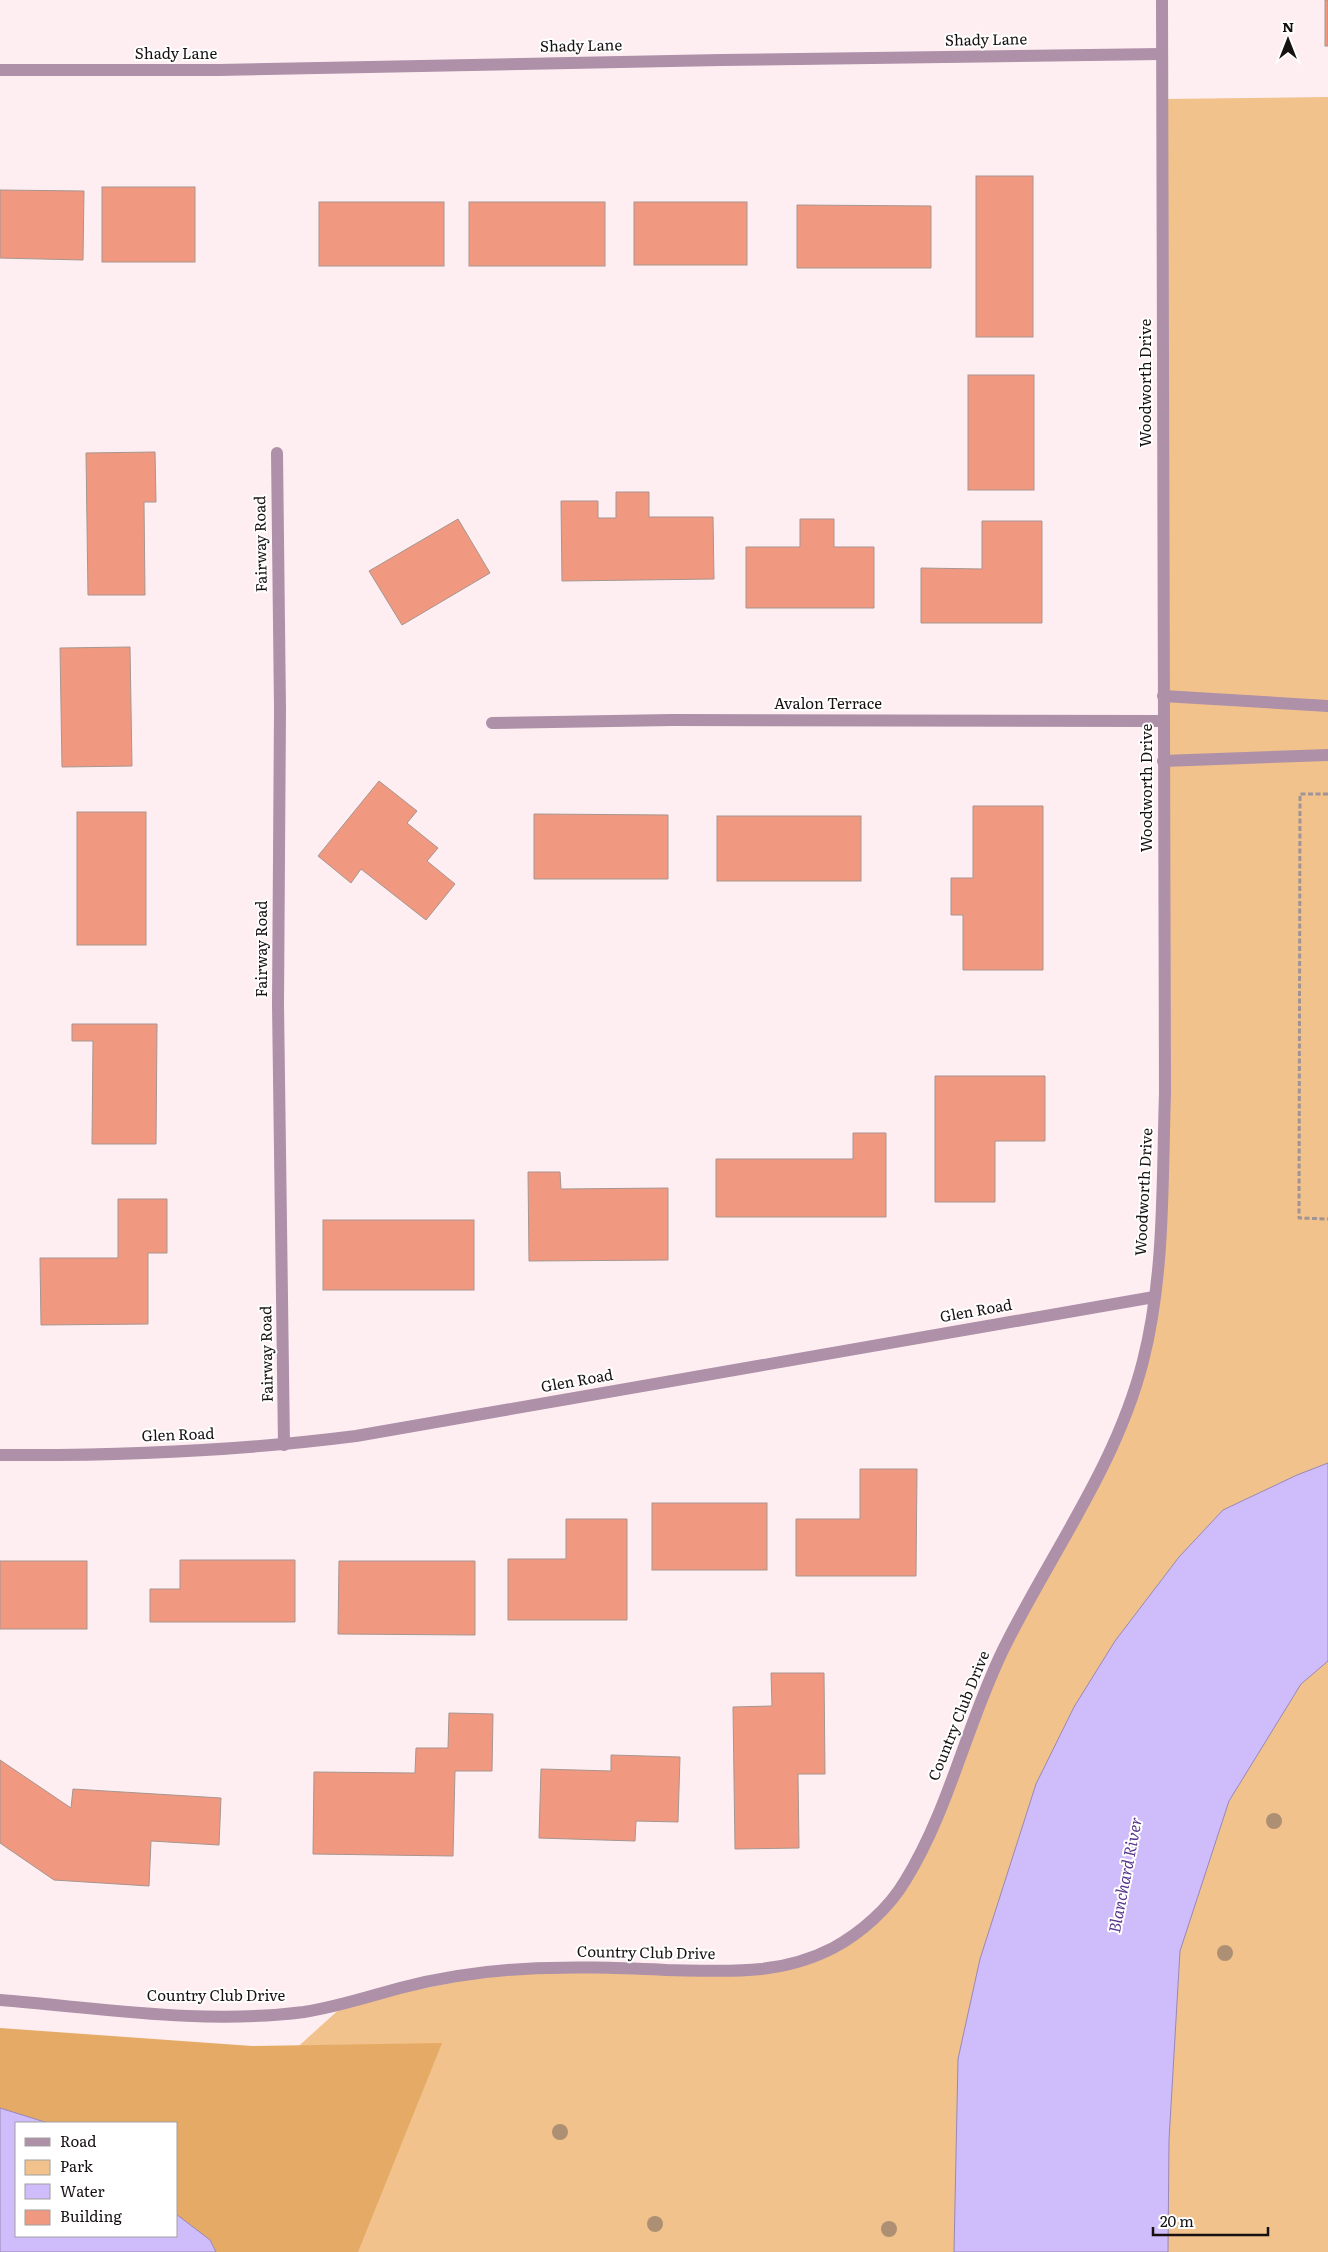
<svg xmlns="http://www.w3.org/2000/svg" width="1328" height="2252" font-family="Literata,serif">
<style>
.green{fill:#f1c28c}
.forest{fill:#e5aa65}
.water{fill:#cfbcfb;stroke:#9888b5}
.building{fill:#f09980;stroke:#a7958f}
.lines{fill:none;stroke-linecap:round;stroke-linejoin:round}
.path{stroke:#a09497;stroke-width:3;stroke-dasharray:5 2.5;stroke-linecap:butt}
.service{stroke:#ae90a9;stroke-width:12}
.minor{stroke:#ae90a9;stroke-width:12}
.tertiary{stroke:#ae90a9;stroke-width:12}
.tree{fill:#ad9074}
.labels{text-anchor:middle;stroke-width:4;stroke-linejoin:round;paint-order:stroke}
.street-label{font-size:15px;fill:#161011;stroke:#fff}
.water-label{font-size:16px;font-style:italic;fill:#57348c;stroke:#fff}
</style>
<rect width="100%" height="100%" fill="#feeef1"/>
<polygon class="green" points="1328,97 1328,2252 71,2252 176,2236 176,2157 344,2005 517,1969 751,1972 837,1946 903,1885 981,1697 1103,1469 1144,1359 1162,1208 1162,99"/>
<polygon class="forest" points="0,2028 252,2046 442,2043 358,2252 216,2252 210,2240 176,2214 176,2123 48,2123 0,2110"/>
<g class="water">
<polygon points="1328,1463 1328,1661 1301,1684 1229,1801 1180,1951 1169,2140 1168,2252 954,2252 958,2059 980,1959 1036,1784 1074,1707 1115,1641 1179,1557 1223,1510 1297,1475"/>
<polygon points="0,2108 48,2123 16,2123 16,2236 176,2236 176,2214 210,2240 216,2252 0,2252"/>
</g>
<g class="building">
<rect x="1325" y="0" width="3" height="46"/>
<rect x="976" y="176" width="57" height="161"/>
<rect x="102" y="187" width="93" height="75"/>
<polygon points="0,190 84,191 83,260 0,258"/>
<rect x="319" y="202" width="125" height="64"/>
<rect x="469" y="202" width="136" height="64"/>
<rect x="634" y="202" width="113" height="63"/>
<polygon points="797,205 931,206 931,268 797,268"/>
<rect x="968" y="375" width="66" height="115"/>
<polygon points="155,452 156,502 144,502 145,595 88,595 86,453"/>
<polygon points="616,492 649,492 649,517 713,517 714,579 562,581 561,501 598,501 598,518 616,518"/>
<polygon points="458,519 490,573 402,625 369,571"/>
<polygon points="800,519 834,519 834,547 874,547 874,608 746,608 746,547 800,547"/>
<polygon points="982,521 1042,521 1042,623 921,623 921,568 982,569"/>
<polygon points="130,647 132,766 62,767 60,648"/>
<polygon points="379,781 417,811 407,823 438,848 427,861 455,884 426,920 361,869 351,883 318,856"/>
<polygon points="973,806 1043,806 1043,970 963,970 963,915 951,915 951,878 973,878"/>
<rect x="77" y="812" width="69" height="133"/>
<polygon points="534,814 668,815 668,879 534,879"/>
<rect x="717" y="816" width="144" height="65"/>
<polygon points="72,1024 157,1024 156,1144 92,1144 93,1041 72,1041"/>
<polygon points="935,1076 1045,1076 1045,1141 995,1141 995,1202 935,1202"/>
<polygon points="853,1133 886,1133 886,1217 716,1217 716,1159 853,1159"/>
<polygon points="528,1172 560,1172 561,1189 668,1188 668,1260 529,1261"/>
<polygon points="118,1199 167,1199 167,1253 148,1253 148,1324 41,1325 40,1258 118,1258"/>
<rect x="323" y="1220" width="151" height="70"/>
<polygon points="860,1469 917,1469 916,1576 796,1576 796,1519 860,1519"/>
<rect x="652" y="1503" width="115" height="67"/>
<polygon points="566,1519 627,1519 627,1620 508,1620 508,1559 566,1559"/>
<polygon points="180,1560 295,1560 295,1622 150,1622 150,1589 180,1589"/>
<rect x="0" y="1561" width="87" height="68"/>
<polygon points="339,1561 475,1561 475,1635 338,1634"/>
<polygon points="771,1673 824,1673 825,1774 798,1774 799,1848 735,1849 733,1707 772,1706"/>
<polygon points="449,1713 493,1714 492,1771 455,1771 453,1856 313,1854 314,1772 415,1773 416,1748 448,1748"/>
<polygon points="611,1755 680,1757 678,1822 636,1821 635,1841 539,1838 541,1769 611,1771"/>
<polygon points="0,1760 71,1808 73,1789 221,1798 219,1845 151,1841 149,1886 54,1880 0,1843"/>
</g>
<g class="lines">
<polyline class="path" points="1328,794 1300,794 1299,1218 1328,1219"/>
<g class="service">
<polyline points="1163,696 1328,706"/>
<polyline points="1163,761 1328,755"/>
</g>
<g class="minor">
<polyline points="0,70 218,70 721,60 1162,54"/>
<polyline points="277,453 280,709 278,1004 284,1445"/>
<polyline points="492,723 672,720 1163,721"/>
<path d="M0 1455C119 1456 238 1451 356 1436L1154 1297"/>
</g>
<path class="tertiary" d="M0 2000C100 2008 203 2025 304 2012 337 2007 367 1997 400 1988 439 1978 483 1971 524 1969 572 1966 619 1968 667 1970 726 1971 779 1976 833 1948 861 1933 889 1908 905 1881 949 1810 966 1726 1003 1650 1050 1554 1116 1467 1143 1361 1165 1275 1162 1181 1165 1093L1162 0"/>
</g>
<g class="tree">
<circle cx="1274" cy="1821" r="8"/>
<circle cx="1225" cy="1953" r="8"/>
<circle cx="560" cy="2132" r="8"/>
<circle cx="655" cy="2224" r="8"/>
<circle cx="889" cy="2229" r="8"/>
</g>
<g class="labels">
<g class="street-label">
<text transform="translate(986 40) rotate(-1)" y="5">Shady Lane</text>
<text transform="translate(581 46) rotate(-1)" y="5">Shady Lane</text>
<text x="176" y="59">Shady Lane</text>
<text transform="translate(1146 383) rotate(-90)" y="5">Woodworth Drive</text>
<text transform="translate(261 544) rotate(-91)" y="5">Fairway Road</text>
<text x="828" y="709">Avalon Terrace</text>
<text transform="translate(1147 788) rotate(-90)" y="5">Woodworth Drive</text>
<text transform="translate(262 949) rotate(-90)" y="5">Fairway Road</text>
<text transform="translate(1144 1192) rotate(-87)" y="5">Woodworth Drive</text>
<text transform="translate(976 1311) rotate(-10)" y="5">Glen Road</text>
<text transform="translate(267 1354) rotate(-91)" y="5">Fairway Road</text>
<text transform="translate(577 1381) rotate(-10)" y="5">Glen Road</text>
<text transform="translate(178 1435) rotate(-2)" y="5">Glen Road</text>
<text transform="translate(959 1716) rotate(-68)" y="5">Country Club Drive</text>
<text transform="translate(646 1953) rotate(1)" y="5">Country Club Drive</text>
<text x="216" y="2001">Country Club Drive</text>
</g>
<g class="water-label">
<text transform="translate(1125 1875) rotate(-79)" y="6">Blanchard River</text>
</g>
</g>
<rect x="15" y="2122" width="162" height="115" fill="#ffffff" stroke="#a29fa0"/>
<rect x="25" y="2138" width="25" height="8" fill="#ae90a9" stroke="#a29fa0"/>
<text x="60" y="2147" font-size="15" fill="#161011">Road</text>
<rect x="25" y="2160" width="25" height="15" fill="#f1c28c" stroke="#a29fa0"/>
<text x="60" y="2172" font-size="15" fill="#161011">Park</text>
<rect x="25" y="2184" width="25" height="15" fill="#cfbcfb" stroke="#a29fa0"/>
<text x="60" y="2197" font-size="15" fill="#161011">Water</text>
<rect x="25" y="2210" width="25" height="15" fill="#f09980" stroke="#a29fa0"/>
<text x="60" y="2222" font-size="15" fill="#161011">Building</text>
<g transform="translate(1288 40)" stroke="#ffffff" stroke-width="4" paint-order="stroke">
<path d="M0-4L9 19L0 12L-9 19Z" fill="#161011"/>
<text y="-8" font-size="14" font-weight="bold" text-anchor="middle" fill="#161011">N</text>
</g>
<path d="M1153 2227v8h115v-8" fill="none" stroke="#161011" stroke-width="2.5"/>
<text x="1160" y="2227" font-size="15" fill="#161011" stroke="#ffffff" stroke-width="4" paint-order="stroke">20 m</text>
</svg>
